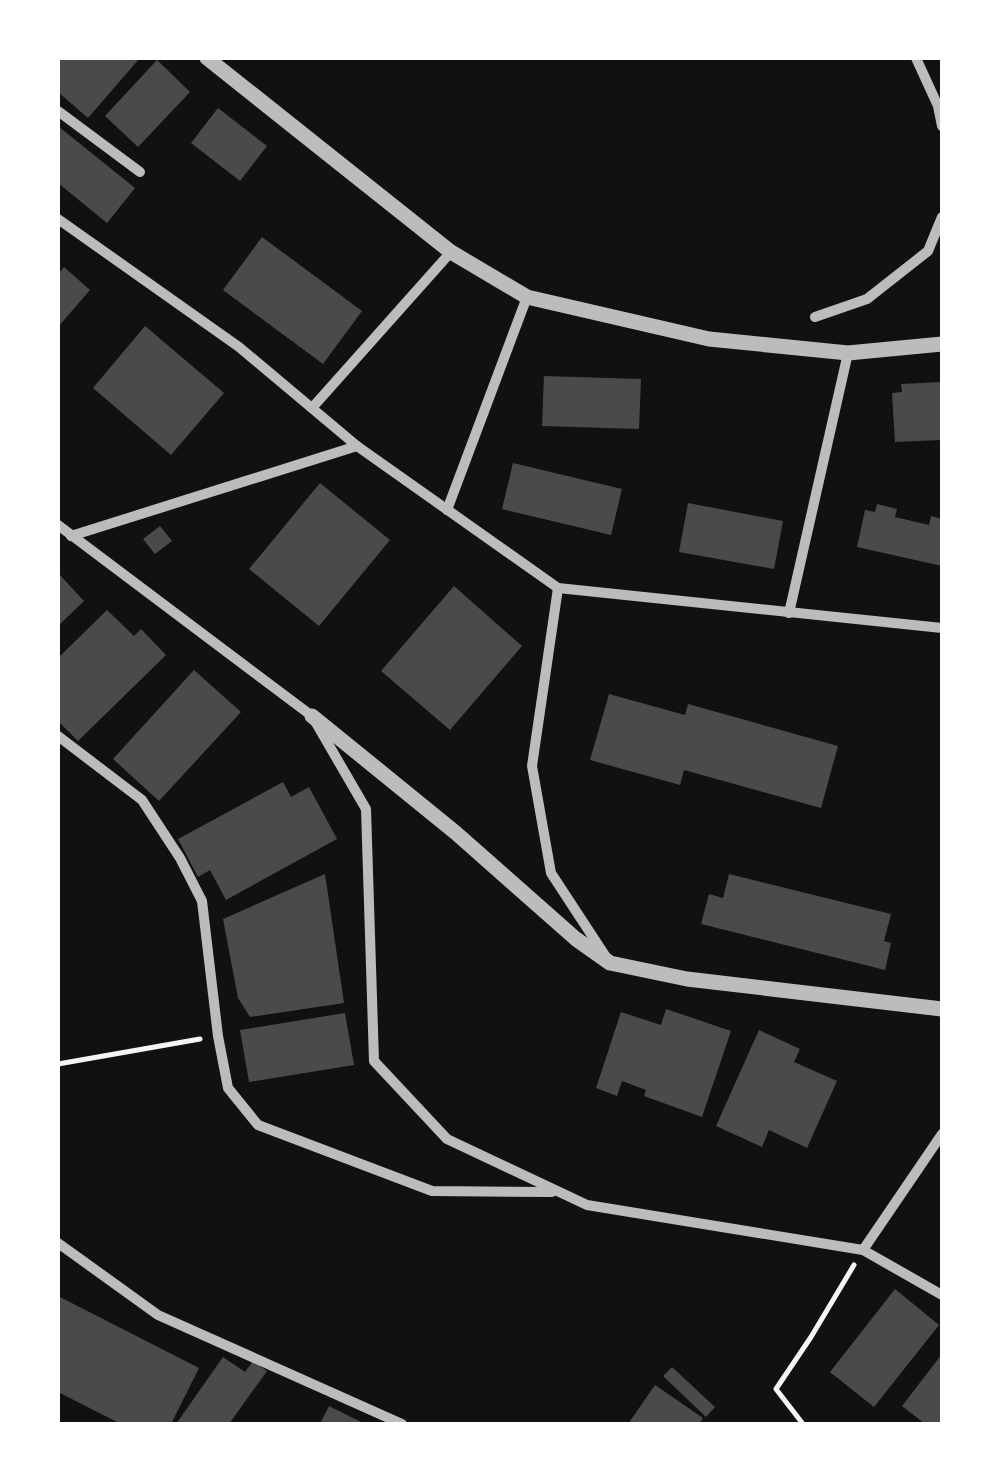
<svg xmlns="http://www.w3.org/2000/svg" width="1000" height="1482" font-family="Manrope,sans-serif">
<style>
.building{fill:#4a4a4a}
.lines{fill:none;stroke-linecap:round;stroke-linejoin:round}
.path{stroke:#f5f5f5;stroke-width:5}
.minor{stroke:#bcbcbc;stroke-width:10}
.tertiary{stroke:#bcbcbc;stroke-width:15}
</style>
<rect width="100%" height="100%" fill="#111"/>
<g class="building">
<polygon points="60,58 137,58 139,59 88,118 58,92 58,60"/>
<polygon points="157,60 190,92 138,147 105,116"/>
<polygon points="218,108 267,146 240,181 191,143"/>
<polygon points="58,126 135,188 107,223 58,183"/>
<polygon points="262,237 362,311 323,364 223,290"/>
<polygon points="64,267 90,290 58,327 58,274"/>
<polygon points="145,326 224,393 171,455 93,388"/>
<polygon points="544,376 641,379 639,429 542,426"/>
<polygon points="942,382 942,440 895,442 892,393 902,392 901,384"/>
<polygon points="513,463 622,489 611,535 502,509"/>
<polygon points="320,483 390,540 319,626 249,569"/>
<polygon points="688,503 783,521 774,569 679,552"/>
<polygon points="877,504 897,509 895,517 929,525 931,516 942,519 942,566 857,547 865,510 875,512"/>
<polygon points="160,526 172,541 155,554 143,539"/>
<polygon points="58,573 84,601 58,626"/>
<polygon points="454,586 522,646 450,730 381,671"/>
<polygon points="107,610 134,636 141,629 166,655 78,741 58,721 58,658"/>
<polygon points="194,670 241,712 159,801 113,759"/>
<polygon points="609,694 685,715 688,704 838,746 821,808 684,770 680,785 590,760"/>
<polygon points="283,782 291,797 309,787 337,839 226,900 210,870 198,877 178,839"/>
<polygon points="325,874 344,1003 250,1017 238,998 223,919"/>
<polygon points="729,874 891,914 884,941 891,943 885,970 701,924 709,894 723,898"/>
<polygon points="666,1009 731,1031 702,1117 644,1096 646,1090 622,1081 617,1096 596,1088 621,1012 661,1025"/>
<polygon points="345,1013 354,1065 249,1082 240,1030"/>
<polygon points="759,1030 800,1049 794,1062 837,1081 807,1148 769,1130 762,1147 716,1126"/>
<polygon points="895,1289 939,1325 874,1407 830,1372"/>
<polygon points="58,1296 199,1368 171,1424 121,1424 58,1392"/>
<polygon points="942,1354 942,1424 925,1424 902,1406"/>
<polygon points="223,1357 245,1372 253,1361 267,1371 229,1424 176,1424"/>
<polygon points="672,1367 715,1407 706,1417 663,1376"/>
<polygon points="655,1385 703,1418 699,1424 628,1424"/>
<polygon points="329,1406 365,1424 320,1424"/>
</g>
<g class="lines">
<g class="path">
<polyline points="58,1064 200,1039"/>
<polyline points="803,1424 776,1389 811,1337 854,1265"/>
</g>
<g class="minor">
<polyline points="916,58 938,106 942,126"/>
<polyline points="58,111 140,172"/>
<polyline points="58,219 239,347 357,446 558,588 942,628"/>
<polyline points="815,317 867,299 928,251 942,217"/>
<polyline points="312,408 451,252"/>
<polyline points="447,510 527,297"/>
<polyline points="58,525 312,716 366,809 374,1061 447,1139 587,1205 863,1250 942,1295"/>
<polyline points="71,536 357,446"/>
<polyline points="558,588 532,766 551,873 606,957"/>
<polyline points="789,613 848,353"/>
<polyline points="58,736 142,800 180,858 202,901 218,1036 228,1088 258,1125 432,1191 552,1192"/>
<polyline points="58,1243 158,1315 402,1424"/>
<polyline points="863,1250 942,1134"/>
</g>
<g class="tertiary">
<polyline points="207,58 451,252 527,297 709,339 848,353 942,344"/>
<polyline points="312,716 456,833 576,939 610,963 687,979 942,1009"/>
</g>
</g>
<rect width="1000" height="1482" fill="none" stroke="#ffffff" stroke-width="120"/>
</svg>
